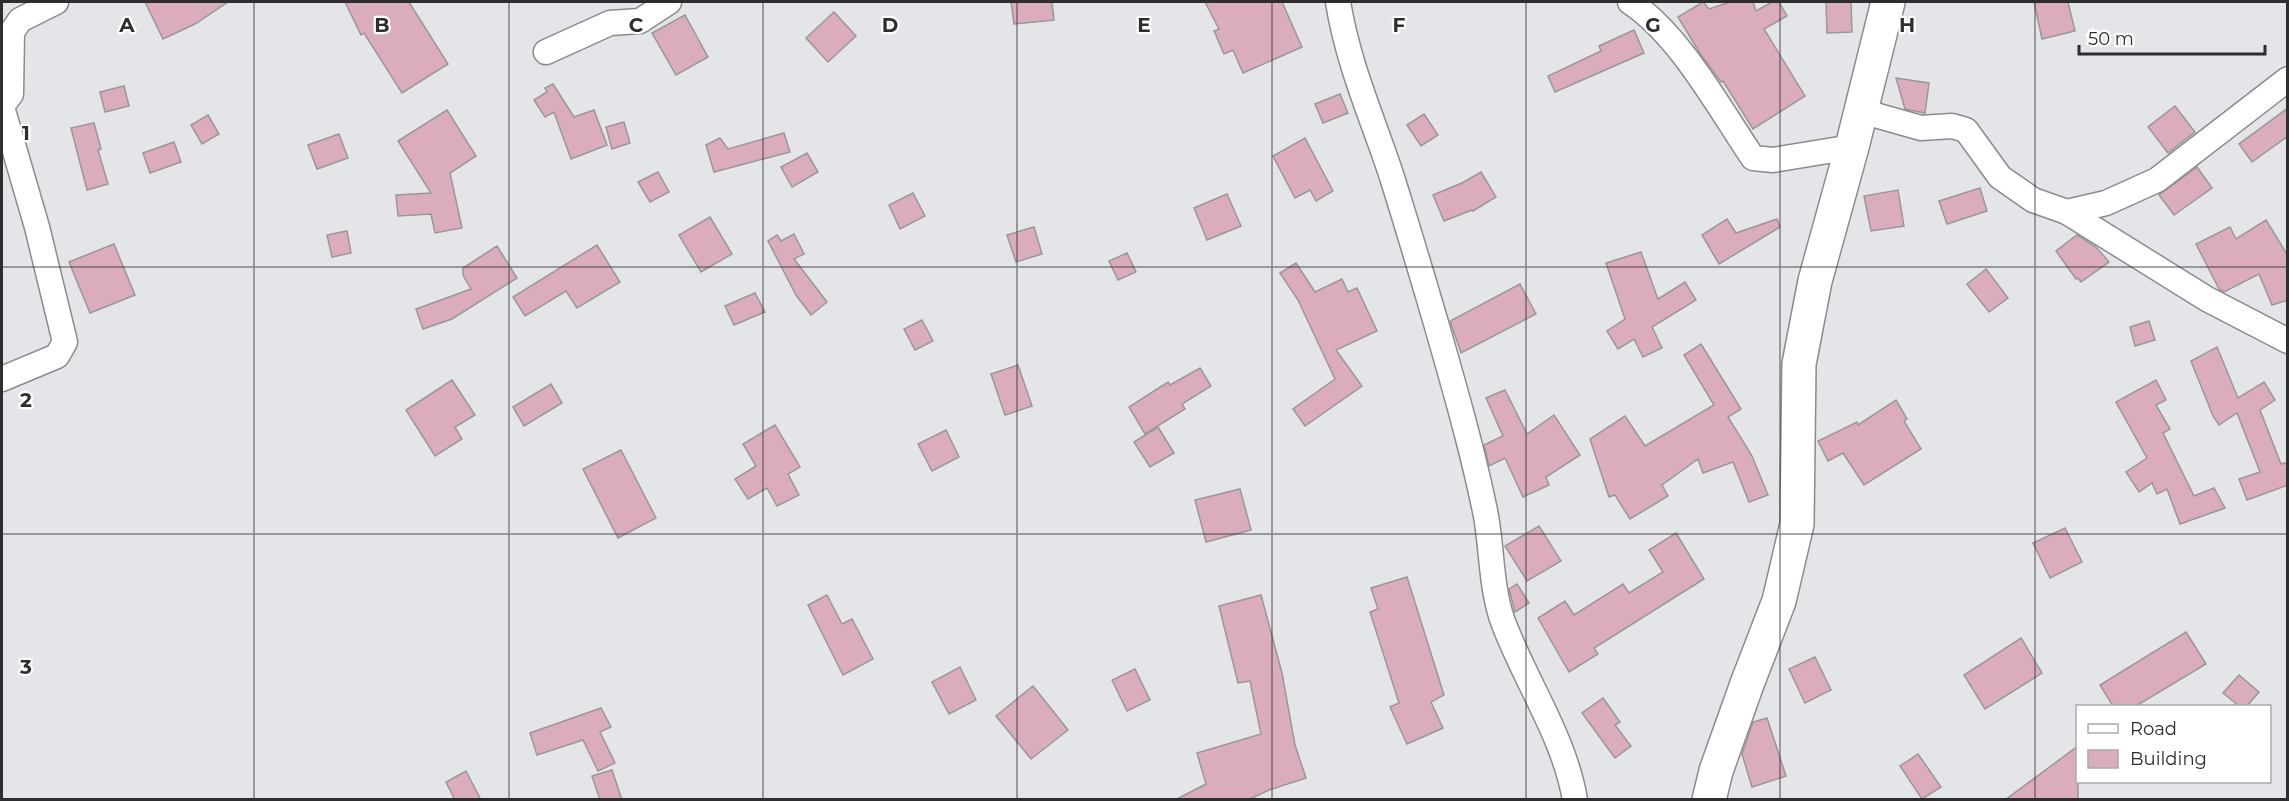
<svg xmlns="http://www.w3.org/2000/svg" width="2289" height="801" font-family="Montserrat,sans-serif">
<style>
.building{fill:#daacbd;stroke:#9b9798;stroke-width:1.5}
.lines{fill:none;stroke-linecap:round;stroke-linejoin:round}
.street-casing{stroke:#898b8e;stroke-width:27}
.secondary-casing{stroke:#898b8e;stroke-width:36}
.street{stroke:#fff;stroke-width:24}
.secondary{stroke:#fff;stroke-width:33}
.grid{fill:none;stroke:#2d2e2f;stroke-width:1.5;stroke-opacity:0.55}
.grid-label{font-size:20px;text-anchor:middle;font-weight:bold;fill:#2d2e2f;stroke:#fff;stroke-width:4.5;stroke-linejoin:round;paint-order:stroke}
</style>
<rect width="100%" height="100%" fill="#e4e5e9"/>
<g class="building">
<polygon points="145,2 228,2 195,24 163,39"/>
<polygon points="345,2 409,2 448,64 402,93 364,33 361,35"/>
<polygon points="1011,2 1052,2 1054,20 1014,24"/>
<polygon points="1205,2 1282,2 1302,47 1243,73 1233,50 1224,54 1214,31 1219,29"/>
<polygon points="1703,2 1709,9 1730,2 1753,2 1756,11 1772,2 1779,2 1787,16 1764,29 1805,96 1753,129 1723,81 1721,82 1701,55 1678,17"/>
<polygon points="1826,2 1851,2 1852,32 1827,33"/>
<polygon points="2034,2 2068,2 2075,31 2042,39"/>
<polygon points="834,12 856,36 828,62 806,38"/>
<polygon points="685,15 708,57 676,75 652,33"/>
<polygon points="1634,30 1644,53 1555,92 1548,76 1601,51 1599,46"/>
<polygon points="1896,78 1929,83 1925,113 1905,109"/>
<polygon points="553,84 574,117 594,110 607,145 571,159 554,112 545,117 534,100 547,92 545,88"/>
<polygon points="124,86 129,106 105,112 100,92"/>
<polygon points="1340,94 1348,113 1323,123 1315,104"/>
<polygon points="2175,106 2195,132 2168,153 2148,127"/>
<polygon points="2288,108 2288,136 2252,162 2239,144"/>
<polygon points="447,110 476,156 450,173 462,228 435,233 431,214 398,216 396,195 431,193 398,141"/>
<polygon points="1424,114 1438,135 1421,146 1407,125"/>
<polygon points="208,115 219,134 202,144 191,125"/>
<polygon points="624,122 630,143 612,149 606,127"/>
<polygon points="94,123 101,149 98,150 108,184 87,190 71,128"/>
<polygon points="784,133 790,152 714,172 706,145 720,138 728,149"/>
<polygon points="339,134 348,158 317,169 308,145"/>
<polygon points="1305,138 1333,191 1316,201 1310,190 1295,198 1273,156"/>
<polygon points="174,142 181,162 150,173 143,153"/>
<polygon points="807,153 818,172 792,187 781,167"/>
<polygon points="2197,167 2212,188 2174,215 2159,195"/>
<polygon points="658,172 669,192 650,202 638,182"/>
<polygon points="1481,172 1496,197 1473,211 1472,210 1444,221 1433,195 1462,183"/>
<polygon points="1980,188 1987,211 1947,224 1939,201"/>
<polygon points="1898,190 1904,226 1871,231 1864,196"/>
<polygon points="913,193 925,216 900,229 889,205"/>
<polygon points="1227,194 1241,226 1207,240 1194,208"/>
<polygon points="710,217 732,254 701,272 679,235"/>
<polygon points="1727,219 1736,233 1777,219 1780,227 1719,264 1702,235"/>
<polygon points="2266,220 2288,256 2288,300 2272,305 2259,274 2224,292 2219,289 2196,244 2230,227 2236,239"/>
<polygon points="1034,227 1042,254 1016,262 1007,235"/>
<polygon points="347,231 351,253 332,257 327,235"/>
<polygon points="794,234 804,254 794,259 827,302 811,315 796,295 768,241 777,235 781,241"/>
<polygon points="2077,235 2096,247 2109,262 2081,282 2078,278 2076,279 2056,251"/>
<polygon points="114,244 135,295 90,313 69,262"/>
<polygon points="597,245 620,282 577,308 566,291 525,316 513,297"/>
<polygon points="497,246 517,278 452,319 423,329 416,309 471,289 463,275 463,268"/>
<polygon points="1641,252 1658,299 1685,282 1696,300 1652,327 1662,348 1643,357 1634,339 1618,349 1607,331 1625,319 1606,263"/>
<polygon points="1127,253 1136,272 1118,280 1109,261"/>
<polygon points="1296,263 1315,292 1342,279 1348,292 1357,288 1377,331 1336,350 1362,386 1305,426 1293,409 1335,379 1298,300 1280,273"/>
<polygon points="1986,269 2008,298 1989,312 1967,284"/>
<polygon points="1520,284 1536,314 1461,353 1450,321"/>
<polygon points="755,293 765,312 734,325 725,306"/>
<polygon points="922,320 933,341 915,350 904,329"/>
<polygon points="2149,321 2155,340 2135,346 2130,327"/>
<polygon points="1701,344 1741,409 1728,417 1752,456 1768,495 1749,502 1733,462 1703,473 1698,459 1662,485 1668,496 1630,519 1615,495 1609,497 1590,439 1625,416 1645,446 1714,405 1684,355"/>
<polygon points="2217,347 2238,398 2264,382 2275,400 2260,410 2281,464 2288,462 2288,485 2247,500 2239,479 2260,472 2237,413 2219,425 2213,416 2191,361"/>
<polygon points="1018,365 1032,406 1005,415 991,374"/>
<polygon points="1200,368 1211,386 1182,404 1185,409 1145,434 1129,407 1168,382 1170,385"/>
<polygon points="452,380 475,415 455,427 462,439 435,456 406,410"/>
<polygon points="2156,380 2166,400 2156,405 2170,429 2163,433 2194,496 2214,488 2225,508 2180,524 2167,489 2157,494 2152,483 2139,492 2126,472 2147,458 2116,402"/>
<polygon points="551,384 562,403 524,426 513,407"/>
<polygon points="1505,390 1527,434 1554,415 1580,455 1546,477 1549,485 1523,497 1505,458 1489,466 1484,445 1503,436 1486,398"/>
<polygon points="1896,400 1907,419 1904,421 1921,449 1864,485 1843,453 1828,461 1818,441 1857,422 1858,425"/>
<polygon points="775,425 800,467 788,474 799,495 777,506 767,488 748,499 735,479 756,466 743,444"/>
<polygon points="1158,427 1174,453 1150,467 1134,442"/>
<polygon points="946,430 959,457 932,471 918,444"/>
<polygon points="621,450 656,518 618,538 583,469"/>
<polygon points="1240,489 1251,530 1206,542 1195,500"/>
<polygon points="1539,526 1561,561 1527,581 1505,546"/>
<polygon points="2065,528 2082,562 2050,578 2033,543"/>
<polygon points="1676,533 1704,579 1594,648 1598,654 1569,672 1538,618 1565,601 1574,615 1623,584 1629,593 1663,572 1649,550"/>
<polygon points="1407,577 1444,695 1431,702 1443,728 1407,744 1390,707 1399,703 1370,612 1378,609 1371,588"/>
<polygon points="1517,584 1529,603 1515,612 1509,589"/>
<polygon points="827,595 842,624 852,619 873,659 843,675 808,605"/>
<polygon points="1261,595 1282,673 1295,745 1306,778 1269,790 1248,800 1175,800 1206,784 1197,753 1261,734 1250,681 1238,683 1219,606"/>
<polygon points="2186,632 2206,664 2136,706 2113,706 2100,685"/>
<polygon points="2021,638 2042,673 1985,709 1964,675"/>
<polygon points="1815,657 1831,690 1805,703 1789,669"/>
<polygon points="960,667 976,700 949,714 932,682"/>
<polygon points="1135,669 1150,700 1127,711 1112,680"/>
<polygon points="2239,675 2259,692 2247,706 2239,706 2223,693"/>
<polygon points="1033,686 1068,730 1031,759 996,716"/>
<polygon points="1603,698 1620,722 1615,725 1631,746 1615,758 1582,713"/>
<polygon points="601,708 611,727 600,732 615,763 598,771 583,740 537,755 530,733"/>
<polygon points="1767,718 1786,776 1752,787 1742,754 1753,722"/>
<polygon points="2078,746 2078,800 2005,800"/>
<polygon points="1918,754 1941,787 1922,799 1900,766"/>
<polygon points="612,770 622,800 600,800 592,776"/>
<polygon points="466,771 481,800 455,800 446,782"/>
</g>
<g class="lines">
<g class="street-casing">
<g id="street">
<path d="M1338 2C1348 63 1370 112 1390 171 1406 221 1421 272 1436 323 1454 386 1473 451 1486 516 1492 550 1491 586 1502 619 1524 680 1564 735 1575 800"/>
<path d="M1630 2C1680 35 1719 108 1753 158L1773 160 1852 147"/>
<polyline points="546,52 610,23 640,21 669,2"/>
<polyline points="2,106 11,94 12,32 20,20 56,2"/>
<polyline points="2,107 37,227 65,342 57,356 2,379"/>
<polyline points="1861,111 1921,128 1952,126 1966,130 2000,177 2033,200 2067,212 2207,299 2288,341"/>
<polyline points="2067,212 2106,203 2157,180 2288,79"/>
</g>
</g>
<g class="secondary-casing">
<polyline id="secondary" points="1709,800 1716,771 1747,684 1779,601 1797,524 1799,364 1815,281 1852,147 1888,2"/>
</g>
<use href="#street" class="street"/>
<use href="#secondary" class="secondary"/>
</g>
<path class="grid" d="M254 2V800M509 2V800M763 2V800M1017 2V800M1272 2V800M1526 2V800M1780 2V800M2035 2V800M2 267H2288M2 534H2288"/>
<g class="grid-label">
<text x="127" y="32">A</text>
<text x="382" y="32">B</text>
<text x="636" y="32">C</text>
<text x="890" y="32">D</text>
<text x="1144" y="32">E</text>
<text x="1399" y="32">F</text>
<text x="1653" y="32">G</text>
<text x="1907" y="32">H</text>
<text x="26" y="140">1</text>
<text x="26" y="407">2</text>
<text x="26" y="674">3</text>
</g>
<rect width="2289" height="801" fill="none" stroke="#2d2e2f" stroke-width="6"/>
<rect x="2076" y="705" width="195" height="78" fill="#ffffff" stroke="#ababac" stroke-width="1.5"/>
<rect x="2088" y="724" width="30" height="9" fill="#ffffff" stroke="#ababac" stroke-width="1.5"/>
<text x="2130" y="735" font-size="18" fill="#2d2e2f">Road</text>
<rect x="2088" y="750" width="30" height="18" fill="#daacbd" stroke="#ababac" stroke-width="1.5"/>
<text x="2130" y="765" font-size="18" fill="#2d2e2f">Building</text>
<path d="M2079 45v9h186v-9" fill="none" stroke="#2d2e2f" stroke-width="3"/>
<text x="2088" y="45" font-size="18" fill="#2d2e2f" stroke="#ffffff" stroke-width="4.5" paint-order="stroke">50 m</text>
</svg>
